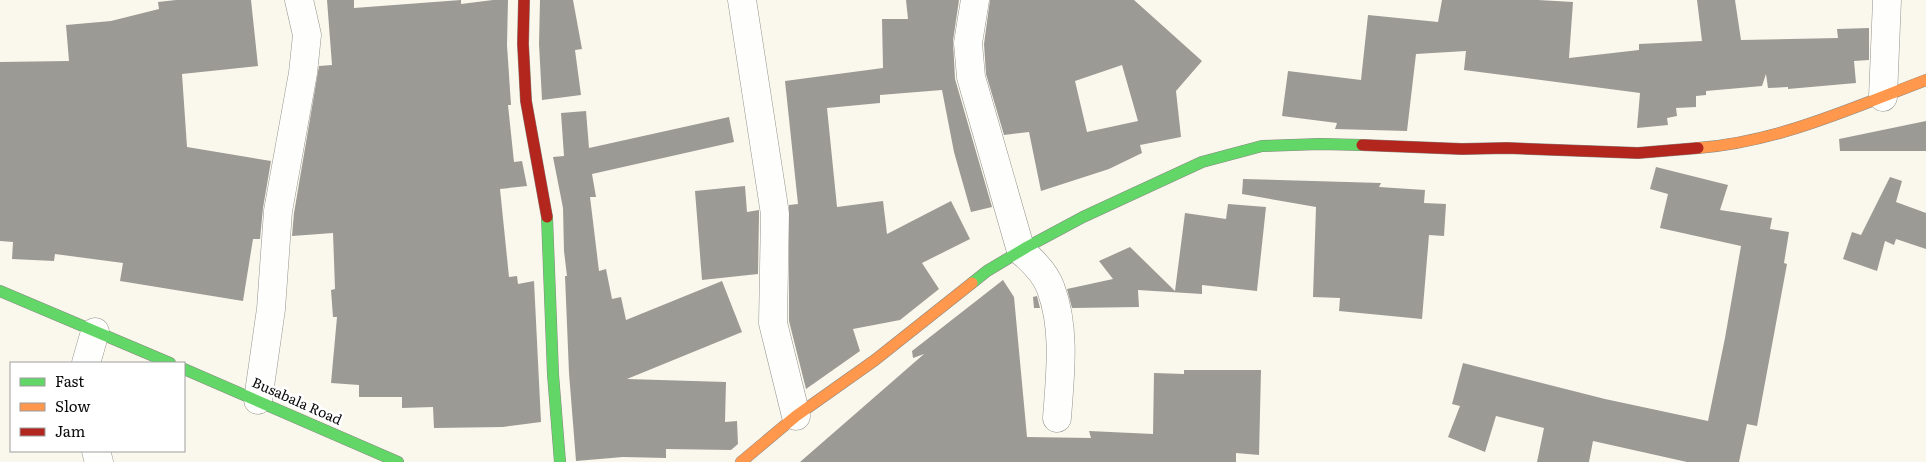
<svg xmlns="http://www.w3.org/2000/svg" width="1926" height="462" font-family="Literata,serif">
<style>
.building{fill:#9c9a94;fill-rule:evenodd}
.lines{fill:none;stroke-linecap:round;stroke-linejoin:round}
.street-casing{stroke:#93928d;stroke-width:29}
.fast-casing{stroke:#898883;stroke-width:12}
.slow-casing{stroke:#898883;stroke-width:12}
.jam-casing{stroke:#898883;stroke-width:12}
.street{stroke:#fefefc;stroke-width:28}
.fast{stroke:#63d668;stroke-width:11}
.slow{stroke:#ff974d;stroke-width:11}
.jam{stroke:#b3261e;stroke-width:11}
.labels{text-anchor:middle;stroke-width:5;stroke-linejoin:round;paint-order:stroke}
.street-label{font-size:14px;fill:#0b0b0b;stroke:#fff}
</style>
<rect width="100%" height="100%" fill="#faf8ed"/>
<g class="building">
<polygon points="176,0 251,0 258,66 182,74 187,147 271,161 263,208 260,239 253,239 243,301 120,281 123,263 55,254 54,261 12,259 13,242 0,241 0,62 69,61 66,25 111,21 159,9 158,2"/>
<polygon points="327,0 354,0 354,8 461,0 461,4 493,0 508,0 507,45 511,105 508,105 514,162 522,161 527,186 500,189 509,277 517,276 518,284 534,281 541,422 503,427 434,428 433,407 402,408 402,397 359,397 359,385 331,383 337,317 333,317 331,290 335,289 333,233 292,236 294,213 319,66 332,65"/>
<polygon points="540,0 573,0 582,49 575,50 581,95 542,100 539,44"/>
<polygon points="906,0 959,0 953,41 955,79 992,207 971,212 954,152 942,90 880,95 880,103 827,108 837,207 883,201 887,234 951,201 970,239 922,263 939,289 900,320 853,329 860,351 806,389 789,321 789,205 798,204 785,81 883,68 882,19 908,19"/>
<path d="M990 0H1134L1202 61 1176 91 1181 137 1140 145 1142 153 1109 169 1041 191 1029 132 1004 135 986 74 984 44ZM1122 65 1138 121 1087 132 1075 81Z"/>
<polygon points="1442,0 1538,0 1573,2 1569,58 1639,50 1639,44 1702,41 1697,0 1735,0 1741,40 1838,38 1837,29 1869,28 1869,60 1854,61 1856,83 1788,89 1788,87 1768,88 1766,74 1762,86 1706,91 1706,95 1696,96 1696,107 1676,108 1677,116 1667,118 1668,125 1637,128 1640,93 1464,70 1466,51 1416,54 1407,131 1335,129 1337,123 1282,116 1288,71 1361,80 1368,15 1438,22"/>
<polygon points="586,111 589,148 729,117 734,142 592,174 596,197 590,197 599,271 606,269 612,299 621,297 626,320 722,281 742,332 627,379 726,382 725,422 737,421 738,444 731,450 666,449 666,458 623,457 576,461 569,373 565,276 567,276 564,251 563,208 553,157 564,156 561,113"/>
<polygon points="1926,121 1926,151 1840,151 1839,139"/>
<polygon points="1656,167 1728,185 1720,210 1772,218 1770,229 1789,232 1784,263 1787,264 1757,426 1747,424 1739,462 1687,462 1593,441 1589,462 1537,462 1544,428 1496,416 1485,452 1448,437 1460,406 1452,404 1463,363 1605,399 1708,421 1725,338 1741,246 1660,228 1668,194 1650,189"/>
<polygon points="1890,177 1902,181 1896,202 1926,213 1926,249 1896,239 1894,245 1885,241 1877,271 1843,259 1852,232 1861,235"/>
<polygon points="1243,179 1381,183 1379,187 1425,190 1424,203 1446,204 1444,236 1429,235 1422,319 1339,311 1340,298 1313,297 1316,207 1242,194"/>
<polygon points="745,186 747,212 759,210 759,215 758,274 702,280 695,191"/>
<polygon points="1228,204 1266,207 1257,291 1202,285 1202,294 1138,290 1139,307 1072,308 1067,289 1113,279 1099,261 1130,247 1175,291 1185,213 1226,219"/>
<polygon points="1003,280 1014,297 1027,437 1091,438 1089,431 1153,434 1154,373 1184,374 1184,370 1261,370 1259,455 1236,453 1236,462 800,462 924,354 913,358 912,351"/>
<polygon points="1037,296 1040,308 1034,308 1033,297"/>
</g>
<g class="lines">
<g class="street-casing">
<g id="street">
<polyline points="742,0 775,214 773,323 796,416"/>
<path d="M975 0 968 43 971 77 1021 251C1033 261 1046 274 1051 289 1066 330 1060 376 1057 418"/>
<polyline points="1883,97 1887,0"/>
<polyline points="86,363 95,332"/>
<polyline points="258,400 271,309 278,211 303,73 307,35 299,0"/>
<polyline points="96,451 99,462"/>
</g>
</g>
<g class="fast-casing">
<g id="fast">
<polyline points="547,217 553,374 560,462"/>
<polyline points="972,283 987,271 1027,247 1083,217 1202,162 1262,146 1320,144 1362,145"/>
<polyline points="0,291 170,363"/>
<polyline points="184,369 398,462"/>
</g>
</g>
<g class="slow-casing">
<g id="slow">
<path d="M1698 148C1778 142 1852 108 1926 80"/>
<polyline points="741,462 796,416 875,360 972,283"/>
</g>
</g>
<g class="jam-casing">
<g id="jam">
<polyline points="524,0 523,44 526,101 547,217"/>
<polyline points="1362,145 1462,149 1507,148 1638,153 1698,148"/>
</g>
</g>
<use href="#street" class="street"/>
<use href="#fast" class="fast"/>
<use href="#slow" class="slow"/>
<use href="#jam" class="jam"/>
</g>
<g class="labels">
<g class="street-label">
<text transform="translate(297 401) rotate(24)" y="5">Busabala Road</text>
</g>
</g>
<rect x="10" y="362" width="175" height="90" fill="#ffffff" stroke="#9d9d9d"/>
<rect x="20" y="378" width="25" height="8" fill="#63d668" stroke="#9d9d9d"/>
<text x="55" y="387" font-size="15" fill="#0b0b0b">Fast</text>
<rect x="20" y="403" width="25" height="8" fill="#ff974d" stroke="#9d9d9d"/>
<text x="55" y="412" font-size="15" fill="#0b0b0b">Slow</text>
<rect x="20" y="428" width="25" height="8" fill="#b3261e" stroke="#9d9d9d"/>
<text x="55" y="437" font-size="15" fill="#0b0b0b">Jam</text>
</svg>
